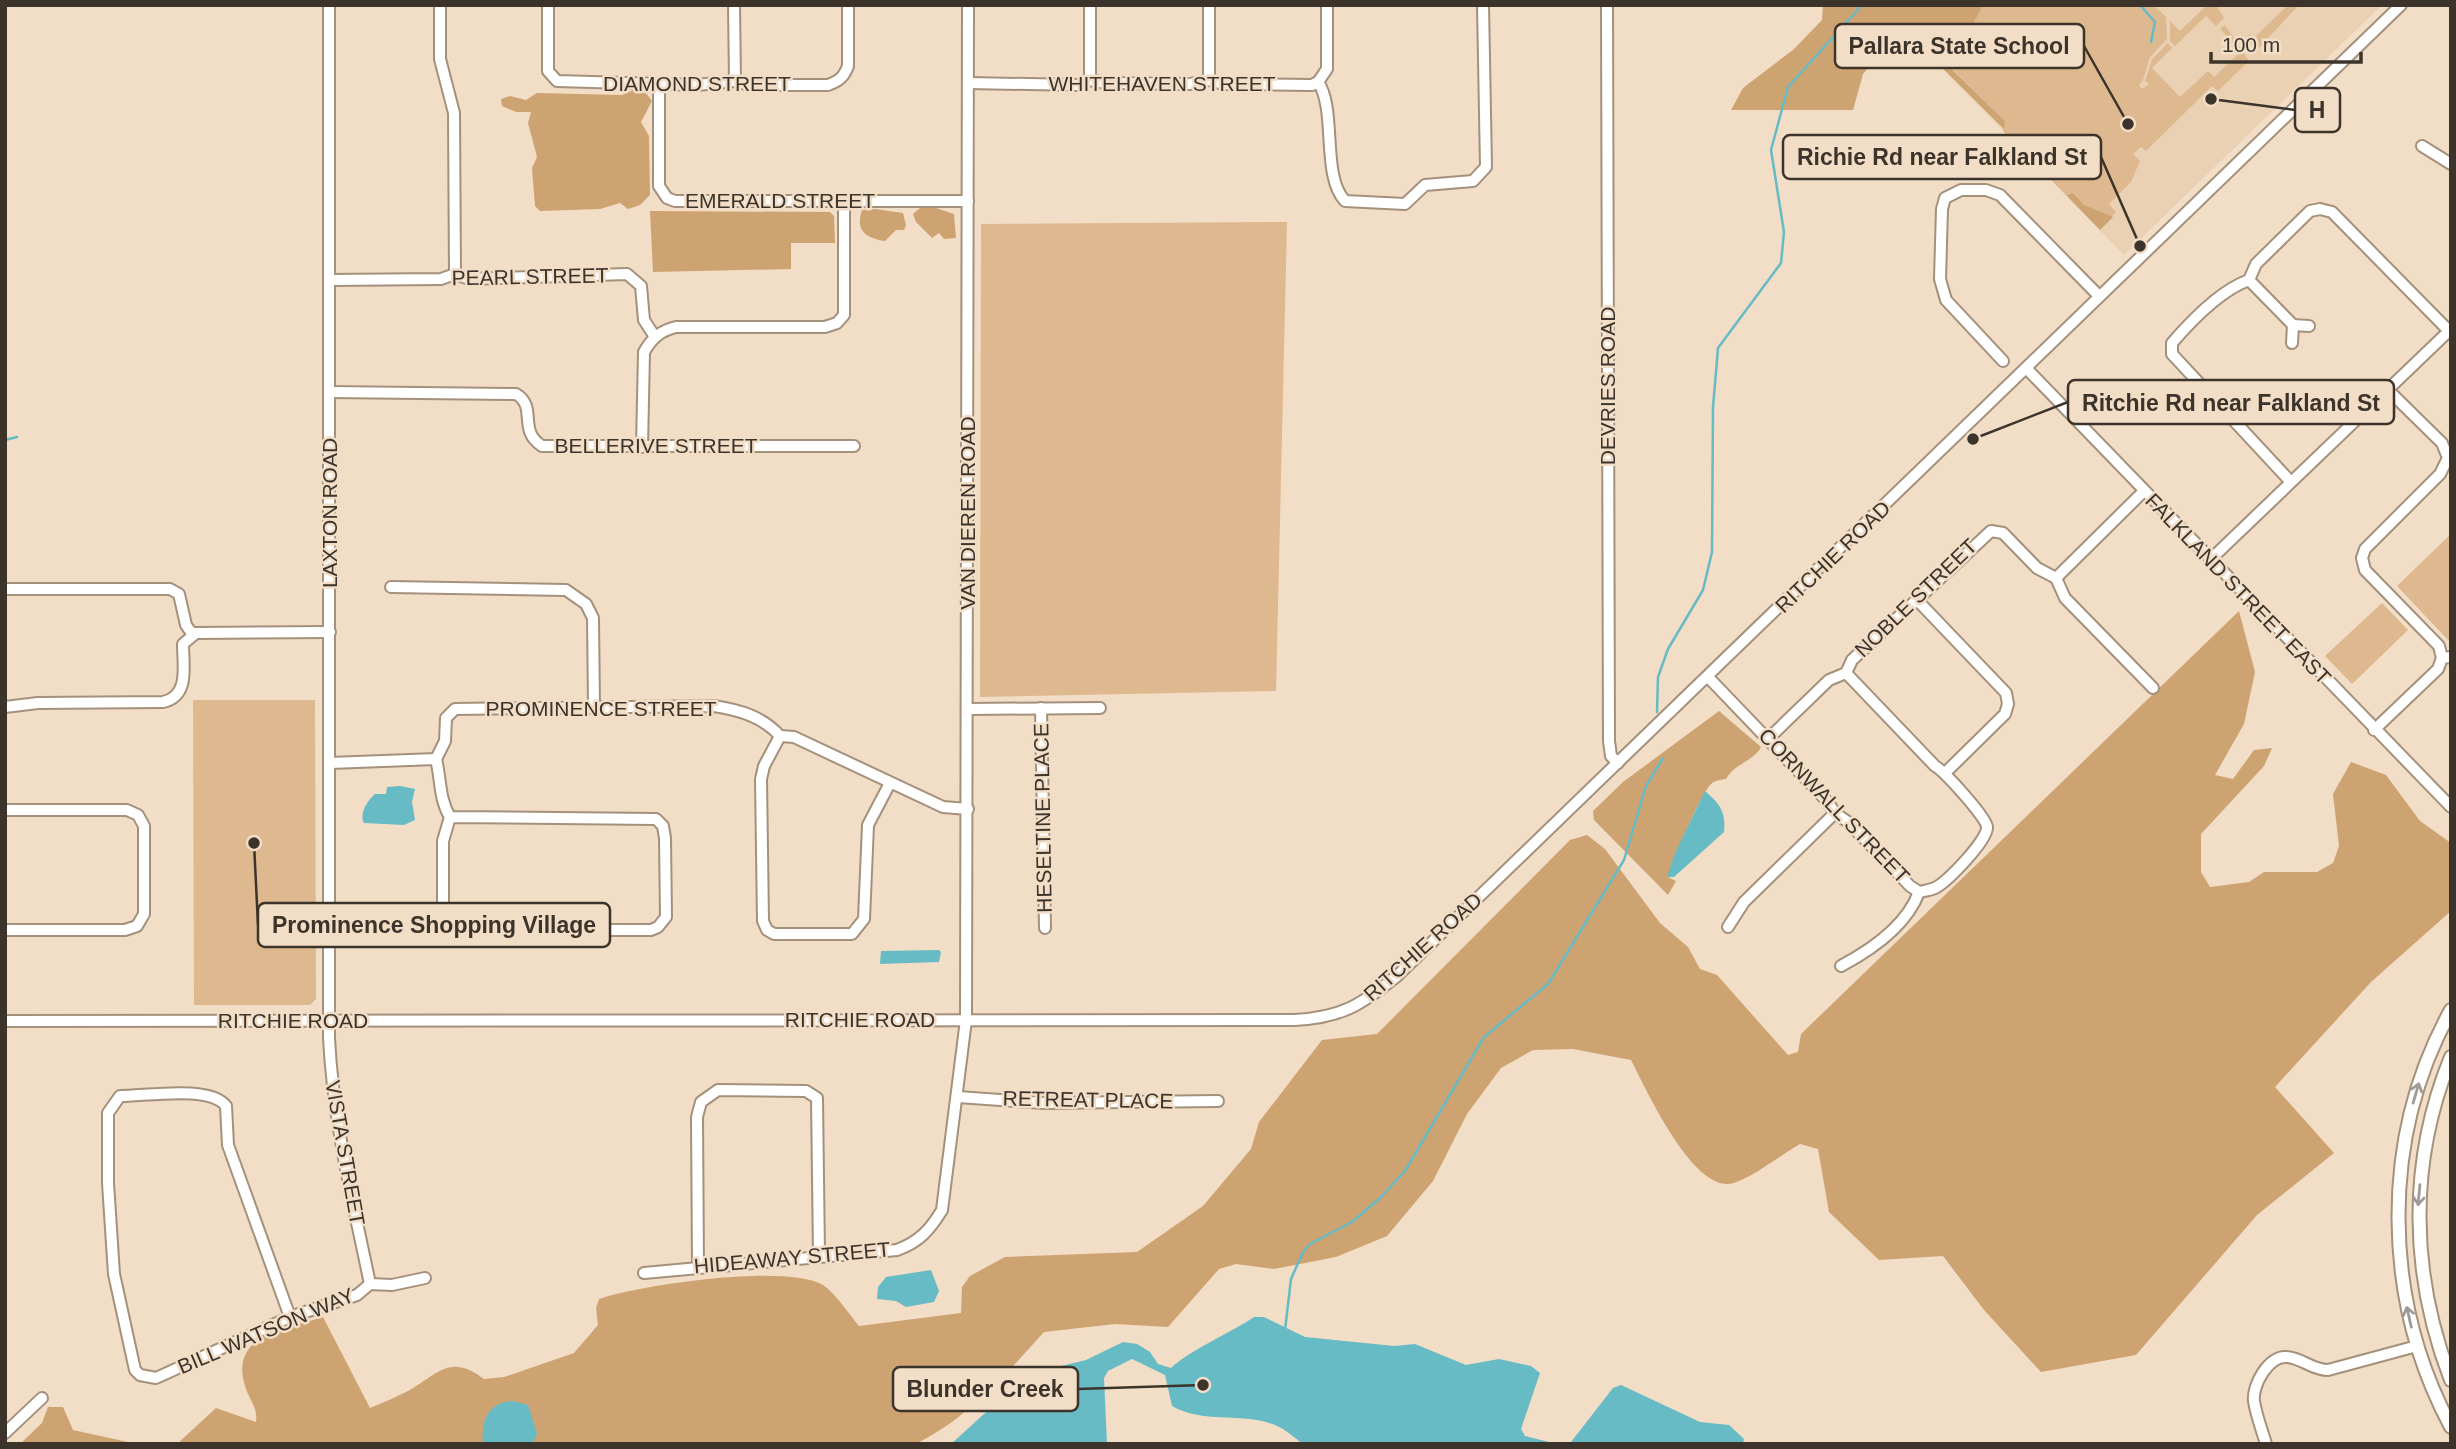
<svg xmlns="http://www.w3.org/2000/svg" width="2456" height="1449" font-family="Arial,sans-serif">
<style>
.built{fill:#ead1b4}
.green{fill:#deb88f}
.forest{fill:#cea372}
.water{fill:#67bbc5}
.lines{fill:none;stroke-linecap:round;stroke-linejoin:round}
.stream{stroke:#67bbc5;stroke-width:2.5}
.minor-casing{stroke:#a4917c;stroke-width:14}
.major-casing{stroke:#a4917c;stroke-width:16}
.minor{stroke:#fff;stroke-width:10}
.major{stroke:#fff;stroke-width:12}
.oneway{stroke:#9e9a95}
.labels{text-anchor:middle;stroke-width:5;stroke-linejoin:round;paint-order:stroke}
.street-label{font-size:21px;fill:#3c342b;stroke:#f2ddc6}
.leader{fill:none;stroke:#3c342b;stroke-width:2.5}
.callout-dot{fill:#3c342b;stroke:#f2ddc6;stroke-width:2.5}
.callout{fill:#f2ddc6;stroke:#3c342b;stroke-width:2.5}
.callout-label{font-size:23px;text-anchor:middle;font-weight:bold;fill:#3c342b}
</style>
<rect width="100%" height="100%" fill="#f2ddc6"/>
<polygon class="built" points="1983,5 2382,5 2124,255 1935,61"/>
<g class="green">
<polygon points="1983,5 2154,5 2166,17 2167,39 2150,57 2143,80 2139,85 2142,89 2149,84 2145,81 2152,59 2168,43 2172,48 2152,68 2180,97 2208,71 2214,77 2239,53 2220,28 2225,25 2249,61 2218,91 2212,86 2146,151 2141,147 2133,154 2140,161 2131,182 2109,204 2116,212 2112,217 2088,208 2070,193 2066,195 2003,131 2005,121 1939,56 1967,36"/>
<polygon points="2207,5 2216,5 2224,18 2216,26 2206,16 2175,46 2170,41 2170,21 2180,31"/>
<polygon points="2288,5 2299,5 2256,51 2246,37 2250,34 2254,38"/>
<polygon points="1287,222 1276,691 980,697 981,224"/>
<polygon points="2451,534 2451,643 2397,586"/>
<polygon points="2382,603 2408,630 2352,684 2325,656"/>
<polygon points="193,700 315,700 316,999 310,1005 194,1005"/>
</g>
<g class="forest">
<polygon points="1823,5 1983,5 1967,36 1939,57 2005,121 2004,129 1928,54 1917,57 1891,42 1863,74 1853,110 1731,110 1743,88 1794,49 1822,20"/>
<polygon points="634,90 646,93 652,101 641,122 649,136 650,195 640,205 628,209 620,203 600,209 540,211 535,206 532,168 537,157 528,123 531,112 516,112 502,106 501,99 510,96 526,100 537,93 622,95"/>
<polygon points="2073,193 2084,205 2113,217 2100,230 2066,195"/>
<polygon points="933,207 954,214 956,238 944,239 939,233 932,238 916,222 913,214 920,208"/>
<path d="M875 209 903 213 906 225 904 230H896L885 241C866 238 855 231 862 210Z"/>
<polygon points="650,211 830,212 834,216 835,243 791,243 791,269 653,272"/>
<path d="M2239 611 2255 672 2244 724 2215 775 2233 779 2254 750 2272 748 2264 766 2201 834V872L2210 887 2249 882 2264 872H2317L2333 863 2339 846 2333 794 2351 762 2386 775 2420 821 2451 843V911L2371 982 2275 1087 2334 1153 2257 1215 2136 1355 2041 1372 1984 1310 1943 1256 1879 1260 1829 1212 1818 1149 1800 1144C1779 1156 1756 1175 1734 1183 1694 1196 1645 1087 1631 1060L1573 1049 1533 1050 1501 1068 1467 1114 1433 1181 1387 1236 1336 1257 1274 1269 1236 1264 1219 1269 1168 1327 1115 1324 1044 1332C1007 1373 966 1420 915 1444H177L216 1408 256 1422C258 1407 249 1400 245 1386 229 1334 286 1329 323 1317L370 1408C382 1403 394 1398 406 1392 437 1376 448 1352 484 1379L504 1377 574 1353 598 1325 596 1308 599 1299C639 1285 787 1263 823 1285 836 1294 849 1314 859 1326L961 1313 962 1287 970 1276 1005 1257 1137 1252 1203 1206 1251 1149 1259 1122 1322 1040 1377 1034 1570 840 1587 835 1605 849 1660 923 1688 947 1700 969 1717 975 1788 1055 1798 1052 1801 1034Z"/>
<path d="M1719 711 1761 747C1753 762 1735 763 1726 779 1720 780 1715 780 1711 784 1700 795 1673 860 1668 877L1676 881 1668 895 1594 820 1593 811 1623 782Z"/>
<polygon points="48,1407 63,1407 73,1430 137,1444 20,1444 42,1423"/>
</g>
<g class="water">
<path d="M400 786 415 789 412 802 415 820 404 825 364 823C359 814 367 801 375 794H386L387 787Z"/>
<path d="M1705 791C1720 804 1726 812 1724 832L1674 877H1667L1675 853Z"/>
<polygon points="939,950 941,952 939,962 880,964 881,951"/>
<polygon points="931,1270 939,1291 934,1302 906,1307 896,1301 877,1299 878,1287 886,1277"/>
<path d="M1254 1317H1264L1305 1337 1394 1346 1415 1344 1466 1365 1499 1359 1531 1366 1540 1373 1521 1429 1525 1436 1557 1444H1303C1295 1438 1285 1429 1275 1425 1242 1412 1203 1424 1172 1406L1165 1375 1132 1359 1108 1371 1104 1378 1107 1444H951L1028 1374 1086 1360 1123 1342 1137 1344 1150 1352 1158 1364 1171 1368C1193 1348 1229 1334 1254 1317Z"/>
<polygon points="1621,1385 1700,1422 1729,1425 1744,1439 1743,1444 1565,1444 1571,1442 1613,1388"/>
<path d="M513 1401 528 1405 537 1434 532 1444H483C481 1422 487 1402 513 1401Z"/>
</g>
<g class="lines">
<g class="stream">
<polyline points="2141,6 2155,22 2151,42"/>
<polyline points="5,440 17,437"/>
<polyline points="1657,712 1658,677 1668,649 1703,590 1712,552 1713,407 1718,348 1781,263 1784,232 1771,150 1788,87 1862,5"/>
<polyline points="1285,1330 1291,1279 1303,1252 1310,1244 1352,1222 1380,1198 1405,1171 1484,1037 1548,984 1624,860 1646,786 1663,758"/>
</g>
<g class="minor-casing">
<g id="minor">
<path d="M329 5V1038C333 1121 353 1202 370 1284"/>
<polyline points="440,5 440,59 454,113 455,274"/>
<path d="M548 5V71L557 81 697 85 735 81 750 85H828C839 81 844 77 848 66V5"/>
<polyline points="734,5 735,81"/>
<polyline points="1209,5 1209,80"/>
<polyline points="1607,5 1609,741 1611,756 1618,763"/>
<polyline points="1090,80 1090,5"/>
<path d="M1318 82C1337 109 1321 176 1345 201L1405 204 1425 185 1473 181 1486 167 1483 5"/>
<polyline points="969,83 1079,85 1090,80 1106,83 1190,84 1209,80 1223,84 1312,85 1318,82 1327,69 1327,5"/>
<polyline points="659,85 659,186 667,198 675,201 968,201"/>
<polyline points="2422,146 2451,164"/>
<polyline points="329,280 441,279 455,274 469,279 627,274 641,286 644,320 655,337"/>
<polyline points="2249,280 2293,325 2292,343"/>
<polyline points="2293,325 2309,326"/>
<polyline points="2003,361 1946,300 1940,279 1942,209 1945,198 1961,190 1986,190 2000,195 2098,295"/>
<polyline points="2027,369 2451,807"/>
<polyline points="2388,390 2442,443 2448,458 2440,474 2365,549 2362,558 2365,570 2439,646 2442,658"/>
<path d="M329 392 516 394C538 407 517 430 542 446H854"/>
<path d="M642 447 644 352C652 338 660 331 676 327H825L837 323 844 315V201"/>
<path d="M2290 481 2172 354V343C2191 321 2221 290 2249 280L2256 264 2310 211 2320 209 2332 212 2449 331"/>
<polyline points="2211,559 2451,329"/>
<polyline points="2056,578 2144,491"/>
<polyline points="391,587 566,590 586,604 593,618 594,706"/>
<polyline points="5,589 170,589 179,594 186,625 193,635"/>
<polyline points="1918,601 2006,693 2008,704 2005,714 1946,772"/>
<path d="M1708 677 1827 801 1835 813 1848 822 1910 886 1919 892C1924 891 1930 890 1935 888 1947 882 1988 840 1987 827 1987 818 1944 771 1935 766L1846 673"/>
<path d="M5 707 38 703 163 702C190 696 183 666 183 644L196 633 330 632"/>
<polyline points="1041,708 1045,928"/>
<polyline points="968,709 1100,708"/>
<polyline points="2374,730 2438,669 2442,658 2451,657"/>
<polyline points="780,736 764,766 761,779 763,921 767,930 774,934 852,934 864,919 868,825 890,783"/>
<polyline points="1769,738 1829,680 1846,673 1852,660 1991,531 2003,533 2037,568 2056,578 2065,598 2153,688"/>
<path d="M436 759C441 779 439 799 450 817L443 841V917L456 930H651L658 927 666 917 665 838 663 826 656 819 450 817"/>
<path d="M330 763 436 759 445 741 446 718 455 709 714 706C739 710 762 716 780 736L794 737 943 807 968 809"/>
<polyline points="5,810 127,810 138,815 144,826 144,914 137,926 125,930 5,930"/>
<polyline points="1728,927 1744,902 1835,813"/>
<path d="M1841 966C1871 950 1907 925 1919 892"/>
<path d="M5 1021 1294 1020C1341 1018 1361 1005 1397 976L2401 5"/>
<polyline points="958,1097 1043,1103 1218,1101"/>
<polyline points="698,1266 697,1117 701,1102 718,1090 806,1091 817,1098 819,1256"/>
<path d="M644 1273 897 1250C919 1242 930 1230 942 1210L966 1020 968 5"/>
<path d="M290 1317 228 1145 226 1106C210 1085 147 1096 120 1096L108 1113V1183L114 1274 135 1370 140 1375 156 1378 290 1317 357 1295 370 1284 392 1285 425 1278"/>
<polyline points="5,1433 42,1398"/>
<path d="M2266 1444C2262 1430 2256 1415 2254 1401 2252 1385 2269 1355 2287 1357 2302 1358 2312 1370 2328 1370L2417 1346"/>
</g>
</g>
<g class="major-casing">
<g id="major">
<path d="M2451 1010C2380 1138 2382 1298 2451 1427"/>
<path d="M2451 1057C2408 1162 2410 1274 2451 1380"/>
</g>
</g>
<use href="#minor" class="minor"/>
<use href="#major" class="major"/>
</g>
<defs><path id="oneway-shaft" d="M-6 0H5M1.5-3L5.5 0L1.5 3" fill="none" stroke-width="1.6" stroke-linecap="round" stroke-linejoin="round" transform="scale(1.75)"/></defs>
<g class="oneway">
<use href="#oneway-shaft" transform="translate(2416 1093) rotate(-74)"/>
<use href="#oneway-shaft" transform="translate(2419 1195) rotate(95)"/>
<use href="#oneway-shaft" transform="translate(2409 1317) rotate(-103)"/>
</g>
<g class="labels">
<g class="street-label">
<text x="697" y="91">DIAMOND STREET</text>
<text x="1162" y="91">WHITEHAVEN STREET</text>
<text x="780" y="208">EMERALD STREET</text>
<text transform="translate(530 277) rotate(-1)" y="7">PEARL STREET</text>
<text transform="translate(1608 386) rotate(-90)" y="7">DEVRIES ROAD</text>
<text x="656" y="453">BELLERIVE STREET</text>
<text transform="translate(330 513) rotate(-90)" y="7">LAXTON ROAD</text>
<text transform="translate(968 513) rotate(-90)" y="7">VAN DIEREN ROAD</text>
<text transform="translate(1833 557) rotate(-44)" y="7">RITCHIE ROAD</text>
<text transform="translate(2238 589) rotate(46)" y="7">FALKLAND STREET EAST</text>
<text transform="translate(1916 598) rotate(-44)" y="7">NOBLE STREET</text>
<text x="601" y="716">PROMINENCE STREET</text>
<text transform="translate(1834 806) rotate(46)" y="7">CORNWALL STREET</text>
<text transform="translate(1043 818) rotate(-91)" y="7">HESELTINE PLACE</text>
<text transform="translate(1423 947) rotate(-42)" y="7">RITCHIE ROAD</text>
<text x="860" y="1027">RITCHIE ROAD</text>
<text x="293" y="1028">RITCHIE ROAD</text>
<text transform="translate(1088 1100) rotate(1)" y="7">RETREAT PLACE</text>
<text transform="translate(345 1153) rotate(80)" y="7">VISTA STREET</text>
<text transform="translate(792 1258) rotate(-5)" y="7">HIDEAWAY STREET</text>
<text transform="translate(266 1331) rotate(-23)" y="7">BILL WATSON WAY</text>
</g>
</g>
<path class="leader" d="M2128 124L2084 46M2211 99L2295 110M2140 246L2101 157M1973 439L2068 402M254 843L258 925M1203 1385L1078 1389"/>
<g class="callout-dot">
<circle cx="2128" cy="124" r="7"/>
<circle cx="2211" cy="99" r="7"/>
<circle cx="2140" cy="246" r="7"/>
<circle cx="1973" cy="439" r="7"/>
<circle cx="254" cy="843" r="7"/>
<circle cx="1203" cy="1385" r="7"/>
</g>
<g class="callout">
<rect x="1835" y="24" width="249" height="44" rx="7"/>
<rect x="2295" y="88" width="45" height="44" rx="7"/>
<rect x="1783" y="135" width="318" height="44" rx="7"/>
<rect x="2068" y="380" width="326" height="44" rx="7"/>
<rect x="258" y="903" width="352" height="44" rx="7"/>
<rect x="893" y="1367" width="185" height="44" rx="7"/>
</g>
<g class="callout-label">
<text x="1959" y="54">Pallara State School</text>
<text x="2317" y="118">H</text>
<text x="1942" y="165">Richie Rd near Falkland St</text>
<text x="2231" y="411">Ritchie Rd near Falkland St</text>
<text x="434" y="933">Prominence Shopping Village</text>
<text x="985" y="1397">Blunder Creek</text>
</g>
<rect width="2456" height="1449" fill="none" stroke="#3c342b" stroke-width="14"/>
<path d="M2211 52v10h150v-10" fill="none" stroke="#3c342b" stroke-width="3.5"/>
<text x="2222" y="52" font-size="21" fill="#3c342b" stroke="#f2ddc6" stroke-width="5" paint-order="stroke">100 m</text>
</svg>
